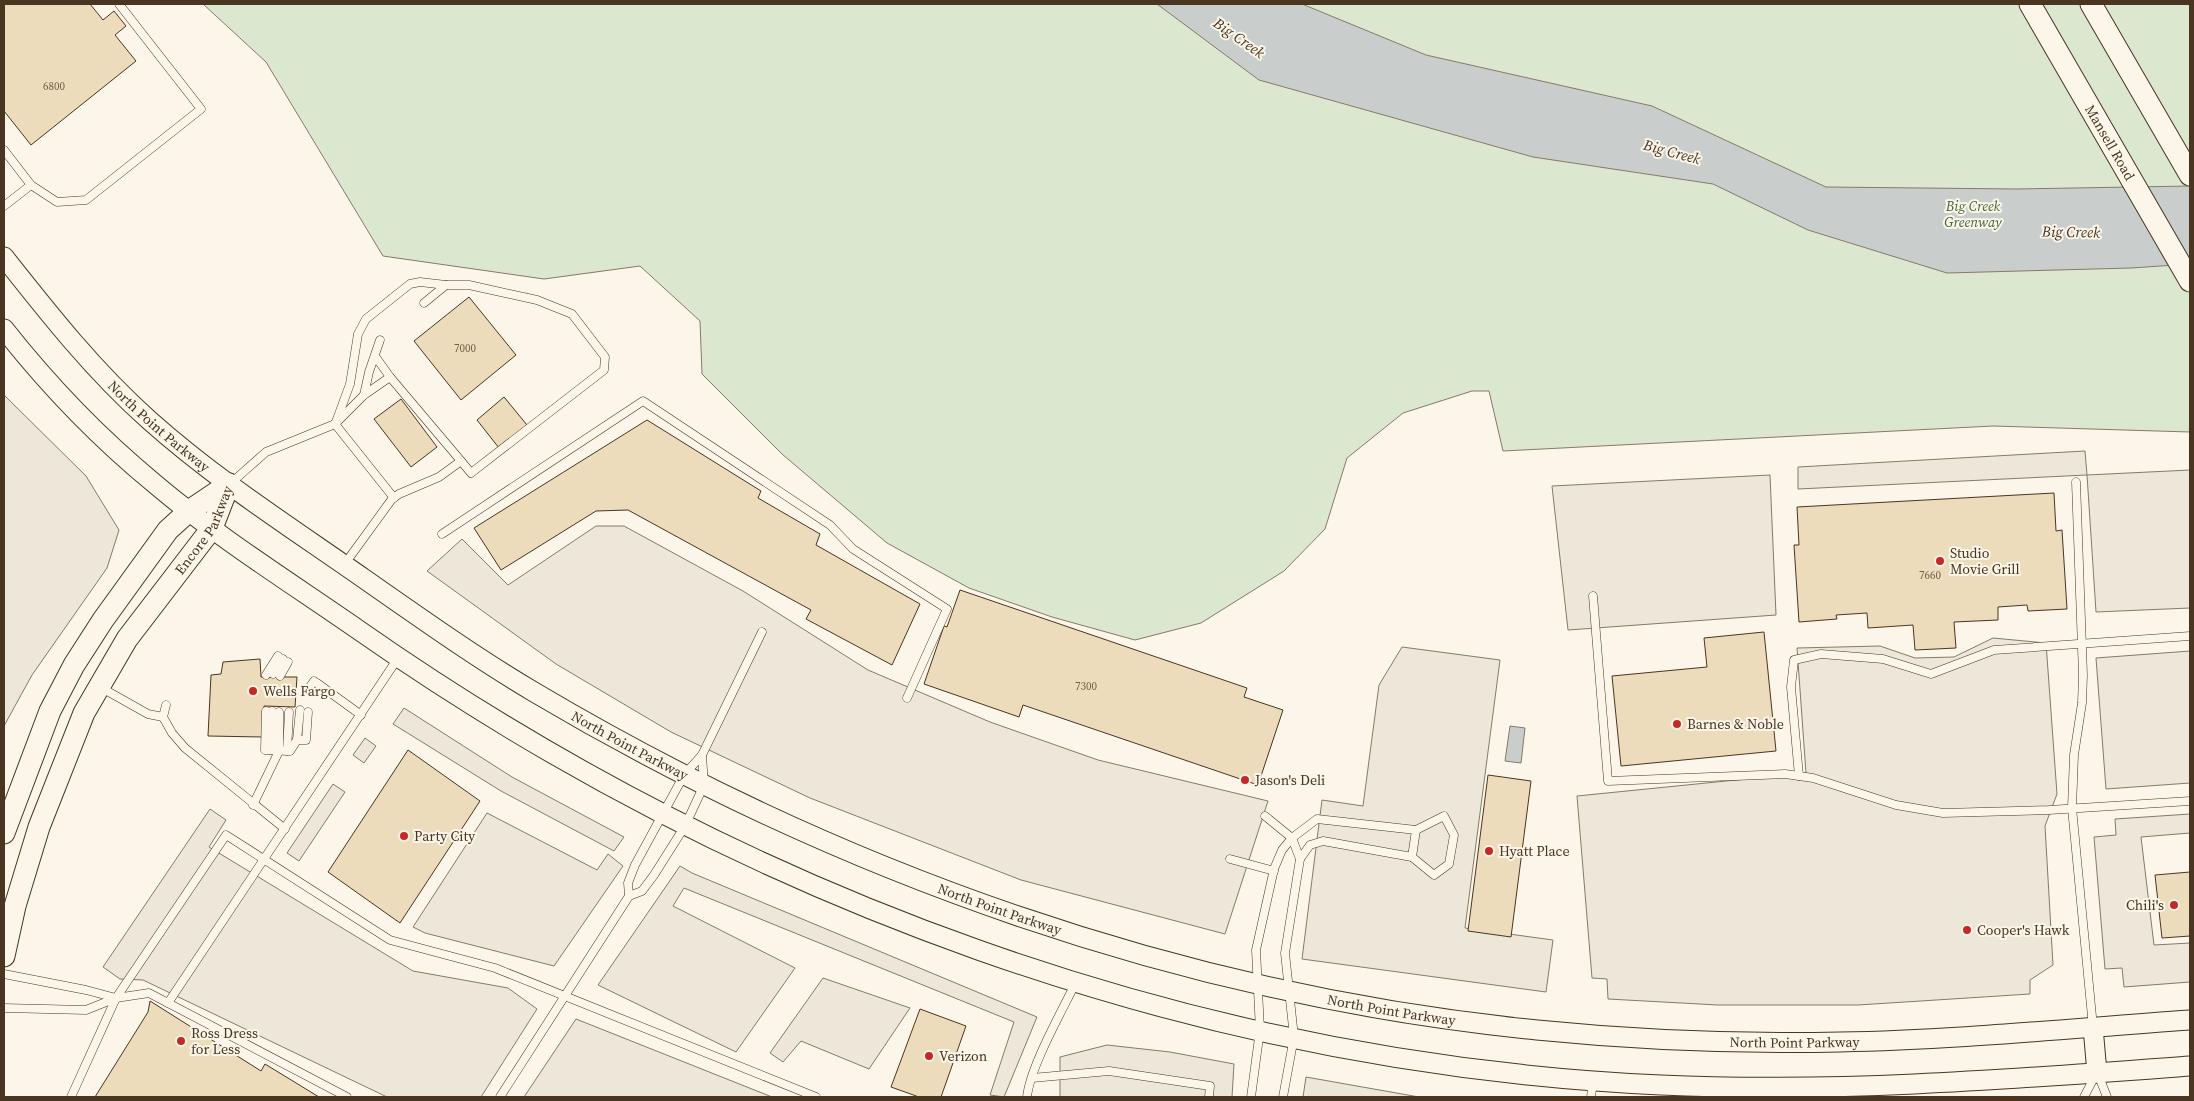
<svg xmlns="http://www.w3.org/2000/svg" width="2194" height="1101" font-family="'Source Serif 4',serif">
<style>
.green{fill:#dce7d0;stroke:#887966}
.parking{fill:#ede7d9;stroke:#887966}
.water{fill:#c9cecd;stroke:#887966}
.building{fill:#ecdcbc;stroke:#4a3520}
.lines{fill:none;stroke-linecap:round;stroke-linejoin:round}
.service-casing{stroke:#4a3520;stroke-width:9}
.tertiary-casing{stroke:#4a3520;stroke-width:21}
.secondary-casing{stroke:#4a3520;stroke-width:23}
.service{stroke:#fbf6e9;stroke-width:8}
.tertiary{stroke:#fbf6e9;stroke-width:19}
.secondary{stroke:#fbf6e9;stroke-width:21}
.poi-dot{fill:#c62828;stroke:#fbf6e9;stroke-width:2}
.labels{text-anchor:middle;stroke-width:4;stroke-linejoin:round;paint-order:stroke}
.number-label{font-size:11px;fill:#725f47}
.street-label{font-size:14px;fill:#4a3520;stroke:#fbf6e9}
.park-label{font-size:14px;font-style:italic;fill:#436837;stroke:#fbf6e9}
.poi-label{font-size:14px;fill:#4a3520;stroke:#fbf6e9;text-anchor:start}
.water-label{font-size:15px;font-style:italic;fill:#4a3520;stroke:#fbf6e9}
</style>
<rect width="100%" height="100%" fill="#fbf6e9"/>
<polygon class="green" points="203,4 2190,4 2190,432 1993,426 1503,451 1489,391 1472,391 1403,413 1347,458 1325,529 1284,571 1201,623 1135,640 1052,617 969,588 887,543 782,454 702,374 700,321 640,266 544,279 383,256 266,62"/>
<g class="parking">
<polygon points="4,395 86,476 119,530 107,568 32,675 4,726"/>
<polygon points="2085,451 2087,475 2190,470 2190,608 2096,612 2087,475 1798,489 1798,467"/>
<polygon points="1770,475 1776,615 1568,630 1552,486"/>
<polygon points="596,526 624,526 743,591 868,670 990,722 1098,760 1268,801 1225,934 1021,880 810,798 671,732 556,664 427,571 462,539 508,585"/>
<polygon points="1993,638 2046,643 2057,794 2045,826 2053,965 2030,980 2030,994 1858,1005 1718,1005 1608,999 1607,979 1592,978 1577,796 1806,773 1797,648 1880,646 1915,658 1954,657"/>
<polygon points="1402,647 1500,660 1465,928 1553,940 1546,992 1302,959 1322,800 1363,806 1379,685"/>
<polygon points="2190,651 2190,783 2106,789 2096,658"/>
<polygon points="404,708 512,777 624,837 614,851 501,791 393,724"/>
<polygon points="365,738 376,746 364,763 353,755"/>
<polygon points="333,784 345,792 299,861 287,853"/>
<polygon points="210,809 226,820 209,847 413,971 508,988 537,1009 481,1097 387,1097 143,980 120,979 103,967"/>
<polygon points="487,813 597,870 608,854 623,866 554,966 425,933 413,927"/>
<polygon points="2190,814 2190,833 2141,837 2154,945 2190,943 2190,982 2124,987 2122,968 2105,969 2094,837 2116,835 2115,819"/>
<polygon points="680,866 692,873 1037,1017 1004,1097 990,1095 1014,1022 684,888 673,906 795,968 736,1052 598,985"/>
<polygon points="823,978 910,1008 869,1069 801,1041 783,1062 770,1053"/>
<polygon points="576,1019 772,1097 524,1097"/>
<polygon points="1107,1045 1170,1052 1234,1064 1232,1097 1060,1097 1060,1057"/>
<polygon points="1306,1077 1419,1097 1303,1097"/>
</g>
<g class="water">
<polygon points="1157,4 1302,4 1426,55 1652,106 1826,187 2016,189 2190,186 2190,264 2131,268 1947,273 1808,230 1713,184 1533,157 1259,80"/>
<polygon points="1510,726 1525,728 1521,763 1505,761"/>
</g>
<g class="building">
<polygon points="4,4 90,4 103,20 114,11 126,26 115,35 136,61 31,145 4,111"/>
<polygon points="469,297 516,355 461,400 414,341"/>
<polygon points="504,397 527,425 499,448 477,420"/>
<polygon points="401,399 437,447 411,467 374,419"/>
<polygon points="647,420 761,491 758,498 820,534 816,545 920,604 892,665 806,619 811,610 628,510 596,511 501,570 474,528"/>
<polygon points="2054,493 2056,531 2062,530 2067,609 2028,611 2027,605 1998,607 1998,620 1954,622 1956,648 1915,650 1913,625 1868,628 1867,613 1836,615 1837,619 1799,622 1794,545 1799,545 1797,507"/>
<polygon points="960,590 1247,688 1244,697 1283,710 1258,785 1023,705 1019,717 924,684 944,626 947,627"/>
<polygon points="1764,632 1776,751 1621,766 1612,676 1707,667 1704,638"/>
<polygon points="260,659 261,677 297,677 295,707 264,706 263,737 208,736 211,675 221,674 223,662"/>
<polygon points="408,750 480,801 400,923 328,872"/>
<polygon points="1488,775 1531,781 1511,937 1468,931"/>
<polygon points="2190,872 2190,936 2162,938 2155,875"/>
<polygon points="150,1001 261,1071 265,1064 319,1097 95,1097 148,1012"/>
<polygon points="920,1009 966,1026 941,1097 919,1097 891,1087"/>
</g>
<g class="lines">
<g class="service-casing">
<g id="service">
<polyline points="4,150 31,185 57,202 86,200 201,109 119,4"/>
<polyline points="4,206 31,185"/>
<polyline points="424,303 446,285 469,285 537,300 572,314 605,357 604,370 471,473 461,461"/>
<polyline points="375,356 390,377"/>
<polyline points="364,395 369,372 380,340"/>
<polyline points="336,422 350,384 358,334 366,319 410,284 420,282 446,285"/>
<polyline points="335,424 394,498"/>
<polyline points="2076,482 2083,675 2082,703 2074,755 2072,808 2093,1027"/>
<polyline points="231,483 266,452 335,424 364,395 390,377 461,461 439,477 399,494 392,499 344,565"/>
<polyline points="442,534 643,401 830,525 853,549 947,609 907,698"/>
<polyline points="1593,596 1608,781 1785,774 1813,778 1896,805 1943,813 2049,810 2190,801"/>
<polyline points="273,674 283,659"/>
<polyline points="266,675 278,656"/>
<polyline points="280,676 288,662"/>
<polyline points="317,683 361,715"/>
<polyline points="100,687 148,714 163,717"/>
<polyline points="309,688 314,681"/>
<polyline points="166,705 163,717 172,733 185,748 285,829"/>
<polyline points="266,711 265,750 290,751 297,740 306,740 308,712"/>
<polyline points="297,740 300,710"/>
<polyline points="271,750 272,711"/>
<polyline points="287,751 289,712"/>
<polyline points="1799,776 1791,687 1794,660 1821,654 1883,659 1931,674 1994,650 2190,636"/>
<polyline points="253,805 279,751 279,712"/>
<polyline points="1265,816 1292,838 1300,859 1285,953 1294,1037 1283,1097"/>
<polyline points="1412,857 1434,875 1449,864 1454,835 1444,816 1416,830"/>
<polyline points="1230,859 1274,871"/>
<polyline points="629,896 628,883 635,865 684,775 702,755 762,632"/>
<polyline points="4,974 86,990 116,998"/>
<polyline points="168,1003 398,658"/>
<polyline points="4,1008 86,1010 116,998 149,993 347,1097"/>
<polyline points="2098,1074 2107,1097"/>
<polyline points="1032,1078 1109,1071 1210,1086 1209,1097"/>
<polyline points="71,1097 116,998 226,835 390,940 495,968 816,1097"/>
<polyline points="500,1097 629,896 642,891 654,875 685,826 704,785 702,755"/>
<path d="M1027 1097C1030 1067 1062 1011 1076 982"/>
<polyline points="1251,1097 1260,1030 1256,950 1274,869 1282,850 1292,838 1317,819 1416,830 1412,857 1323,841 1310,845 1300,859"/>
<polyline points="1591,1097 1593,1080"/>
<polyline points="2084,1097 2096,1074"/>
</g>
</g>
<g class="tertiary-casing">
<g id="tertiary">
<path id="s1" d="M4 257C49 314 94 371 149 420 215 479 290 527 363 578 419 617 475 657 534 692 839 873 1183 995 1537 1030 1637 1040 1739 1044 1840 1042 1956 1040 2074 1028 2190 1020"/>
<path d="M4 329C49 386 99 438 155 484 219 538 291 583 360 631 742 898 1195 1064 1661 1085 1838 1093 2014 1079 2190 1066"/>
<polyline points="2093,1027 2097,1073"/>
</g>
</g>
<g class="secondary-casing">
<g id="secondary">
<path id="s2" d="M2030 4 2190 281"/>
<polyline points="2091,4 2190,175"/>
<polyline points="4,833 50,711 74,665 103,620 168,530 189,511 229,484"/>
<path id="s3" d="M4 956 15 906 39 827 84 713 127 639 212 528 229 484"/>
</g>
</g>
<use href="#service" class="service"/>
<use href="#tertiary" class="tertiary"/>
<use href="#secondary" class="secondary"/>
</g>
<g class="poi-dot">
<circle cx="1940" cy="561" r="5"/>
<circle cx="253" cy="691" r="5"/>
<circle cx="1677" cy="724" r="5"/>
<circle cx="1245" cy="780" r="5"/>
<circle cx="404" cy="836" r="5"/>
<circle cx="1489" cy="851" r="5"/>
<circle cx="2174" cy="905" r="5"/>
<circle cx="1967" cy="930" r="5"/>
<circle cx="181" cy="1041" r="5"/>
<circle cx="929" cy="1056" r="5"/>
</g>
<g class="labels">
<g class="number-label">
<text x="54" y="90">6800</text>
<text x="465" y="352">7000</text>
<text x="1930" y="579">7660</text>
<text x="1086" y="690">7300</text>
</g>
<g class="street-label">
<text dy="5" stroke="none"><textPath href="#s2" startOffset="160">Mansell Road</textPath></text>
<text dy="5" stroke="none"><textPath href="#s1" startOffset="230">North Point Parkway</textPath></text>
<text dy="5" stroke="none"><textPath href="#s3" startOffset="476">Encore Parkway</textPath></text>
<text dy="5" stroke="none"><textPath href="#s1" startOffset="800">North Point Parkway</textPath></text>
<text dy="5" stroke="none"><textPath href="#s1" startOffset="1205">North Point Parkway</textPath></text>
<text dy="5" stroke="none"><textPath href="#s1" startOffset="1610">North Point Parkway</textPath></text>
<text dy="5" stroke="none"><textPath href="#s1" startOffset="2015">North Point Parkway</textPath></text>
</g>
<g class="park-label">
<text x="1973" y="211">Big Creek<tspan x="1973" dy="16">Greenway</tspan></text>
</g>
<g class="poi-label">
<text x="1950" y="558">Studio<tspan x="1950" dy="16">Movie Grill</tspan></text>
<text x="263" y="696">Wells Fargo</text>
<text x="1687" y="729">Barnes &amp; Noble</text>
<text x="1255" y="785">Jason's Deli</text>
<text x="414" y="841">Party City</text>
<text x="1499" y="856">Hyatt Place</text>
<text x="2164" y="910" text-anchor="end">Chili's</text>
<text x="1977" y="935">Cooper's Hawk</text>
<text x="191" y="1038">Ross Dress<tspan x="191" dy="16">for Less</tspan></text>
<text x="939" y="1061">Verizon</text>
</g>
<g class="water-label">
<text transform="translate(1239 38) rotate(35)" y="5">Big Creek</text>
<text transform="translate(1672 152) rotate(15)" y="5">Big Creek</text>
<text transform="translate(2071 232) rotate(1)" y="5">Big Creek</text>
</g>
</g>
<rect width="2194" height="1101" fill="none" stroke="#4a3520" stroke-width="10"/>
</svg>
